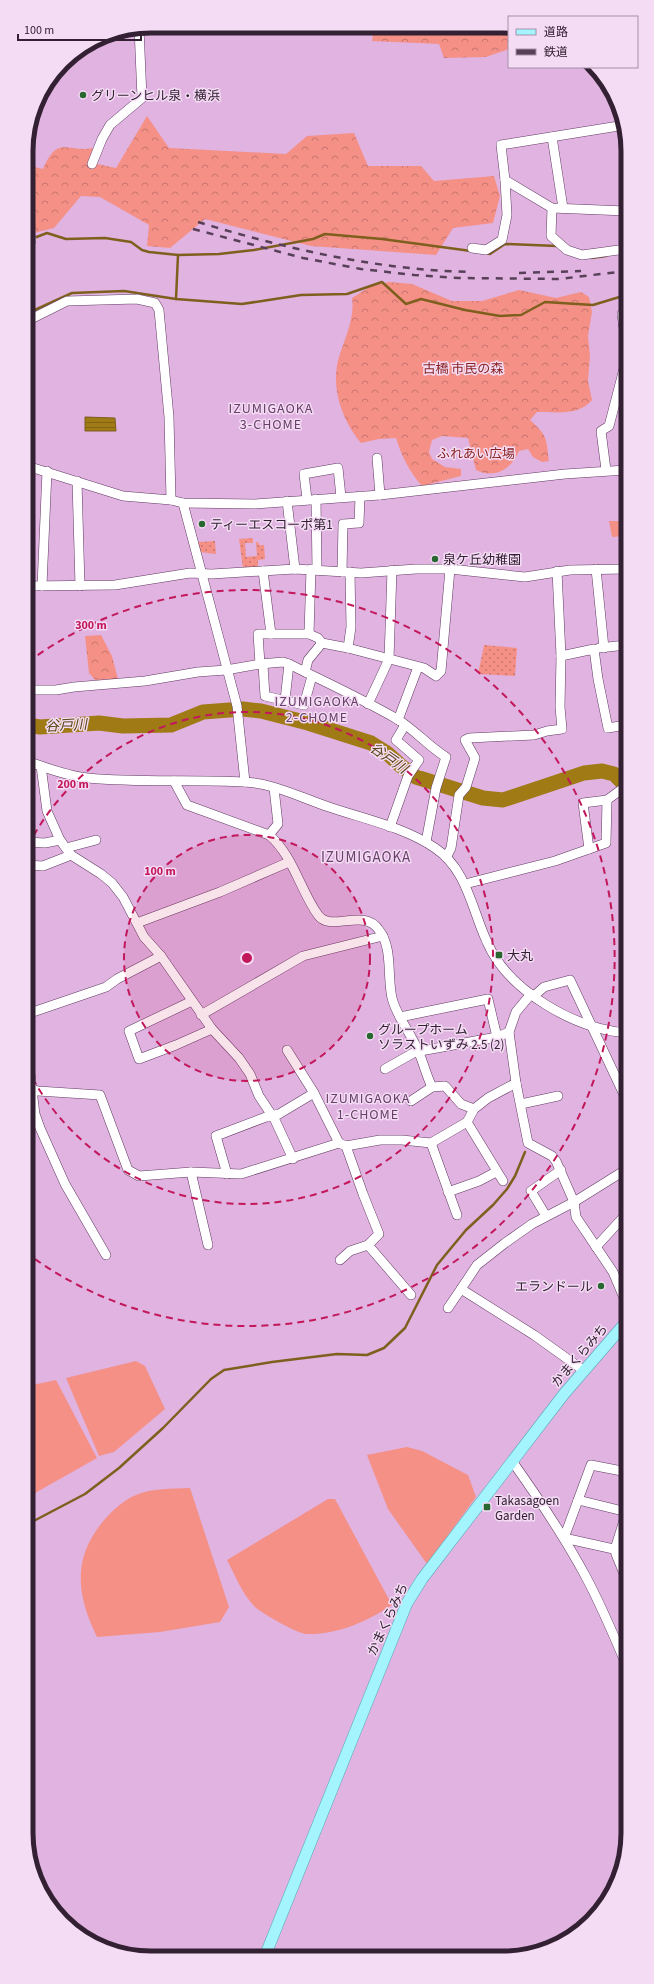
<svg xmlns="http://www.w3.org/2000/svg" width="654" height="1984" font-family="'Source Sans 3','Noto Sans JP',sans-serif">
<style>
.grass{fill:url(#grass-dots)}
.forest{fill:url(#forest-crowns)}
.garden{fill:#f59087}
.water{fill:url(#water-rules);stroke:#7f5f1e}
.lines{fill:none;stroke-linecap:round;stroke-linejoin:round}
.stream{stroke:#7f5f1e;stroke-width:2.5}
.river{stroke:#9f7a15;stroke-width:15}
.minor-casing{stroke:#613a62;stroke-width:10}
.major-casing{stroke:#55a6b6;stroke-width:12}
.minor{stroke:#fff;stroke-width:9}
.major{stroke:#a4f4fe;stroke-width:11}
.rail{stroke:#574058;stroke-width:2.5;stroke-dasharray:7 7;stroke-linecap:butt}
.ring{fill:none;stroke:#c2185b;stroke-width:2;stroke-dasharray:7 5}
.poi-dot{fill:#286730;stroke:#f4dcf4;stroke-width:1.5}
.labels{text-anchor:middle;stroke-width:3;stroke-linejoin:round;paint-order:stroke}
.poi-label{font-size:13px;fill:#332133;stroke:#f4dcf4;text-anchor:start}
.park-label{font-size:13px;fill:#871e1e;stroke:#f4dcf4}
.street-label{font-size:13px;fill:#332133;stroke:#f4dcf4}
.neighbourhood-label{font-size:14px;letter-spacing:1px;fill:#684069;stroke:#f4dcf4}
.water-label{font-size:14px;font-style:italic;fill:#594514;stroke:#f4dcf4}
.quarter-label{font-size:15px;letter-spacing:1px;fill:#684069;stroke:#f4dcf4}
.rim{fill:none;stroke:#332133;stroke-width:5}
.centre{fill:#c2185b;stroke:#f4dcf4;stroke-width:2}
.ring-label{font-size:12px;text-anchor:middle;font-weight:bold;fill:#c2185b;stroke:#f4dcf4;stroke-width:3;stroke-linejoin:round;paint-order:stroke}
</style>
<defs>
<pattern id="grass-dots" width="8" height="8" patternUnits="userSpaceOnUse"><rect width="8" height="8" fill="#f59087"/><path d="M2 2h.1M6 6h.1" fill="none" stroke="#c7756f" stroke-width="1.8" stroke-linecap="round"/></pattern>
<pattern id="forest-crowns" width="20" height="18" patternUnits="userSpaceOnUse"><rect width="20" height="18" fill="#f59087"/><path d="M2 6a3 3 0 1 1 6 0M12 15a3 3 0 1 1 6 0" fill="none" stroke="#c7756f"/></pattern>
<pattern id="water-rules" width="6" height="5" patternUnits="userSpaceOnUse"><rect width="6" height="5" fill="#9f7a15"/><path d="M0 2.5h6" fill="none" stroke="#826414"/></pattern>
</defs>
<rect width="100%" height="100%" fill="#e0b3e1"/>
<g class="grass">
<polygon points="253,538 253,543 245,543 246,557 257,556 256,542 258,542 259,545 264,545 265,559 258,560 258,567 243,568 239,539"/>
<polygon points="215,541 216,554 200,552 198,542"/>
<polygon points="484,645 517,648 515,676 478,674"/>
</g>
<g class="forest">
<polygon points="374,27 509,28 509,49 486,57 444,58 439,44 372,41"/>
<path d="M147 116 169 148 286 154 307 136 354 133 368 166H421L434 181 494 176 500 196 493 223 453 228 436 255 311 246 205 219 170 248 147 246 149 225 100 197 81 196 54 228 26 235V165L43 169C58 134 67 153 93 148L88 162 116 168Z"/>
<path d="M389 282 412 284 452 301H482L519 290 556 298 581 292 589 297 592 312 588 336 590 356 588 381 592 400C579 416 556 412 537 412L530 420C548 436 546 438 549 461L542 462 533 457 528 449 519 451C511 470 494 479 476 470L468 438 442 436 432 440 429 452 432 459 445 467 461 469V476L422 486C409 471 402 457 396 438L379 439 361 443C342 420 330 387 339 357 345 338 355 318 352 298L371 286Z"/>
<polygon points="101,635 112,656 118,679 95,680 89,673 85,636"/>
</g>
<g class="garden">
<polygon points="609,521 626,521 626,536 612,537"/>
<polygon points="136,1361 145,1366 165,1409 114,1452 99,1456 66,1378"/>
<polygon points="56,1380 97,1458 28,1497 28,1386"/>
<polygon points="407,1447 422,1451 468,1475 476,1497 427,1564 388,1509 367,1455"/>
<path d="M190 1488 229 1607 220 1622 160 1632 97 1637C76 1594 72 1557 105 1519 113 1510 124 1500 136 1495 152 1488 172 1489 190 1488Z"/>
<path d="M328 1499H335L392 1605C366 1622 337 1635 306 1634 296 1633 263 1614 255 1607 242 1594 235 1575 227 1560Z"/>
</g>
<polygon class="water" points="85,417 115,418 116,431 85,431"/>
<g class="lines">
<g class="stream">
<polyline points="26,241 47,233 66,239 105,238 131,242 142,250 149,252 178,255 176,299 242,304 301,295 347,294 382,282 406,304 421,299 465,310 500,316 521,315 545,302 593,305 626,295"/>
<polyline points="486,253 490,254 505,244 557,246"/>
<polyline points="178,255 219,254 254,250 313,239 325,234 382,239 471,251"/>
<polyline points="591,258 606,256"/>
<polyline points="26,314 72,293 124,291 176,299"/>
<polyline points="28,1524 85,1494 119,1468 163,1428 211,1379 224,1370 272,1362 337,1354 367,1355 384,1348 405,1328 437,1265 466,1230 493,1205 507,1189 515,1176 525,1152"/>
</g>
<polyline class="river" points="27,725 40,727 99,723 123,726 171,725 203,712 243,709 261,711 308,723 371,743 387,753 401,766 416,777 483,798 503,800 584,773 602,771 614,774 623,783 626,783"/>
<g class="minor-casing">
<g id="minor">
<polyline points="625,125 501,145 505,180 552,208 626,211"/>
<polyline points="552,137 563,208"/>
<polyline points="92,164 102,139 110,125 142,98 139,28"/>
<polyline points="552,208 551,236 567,250 582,255 626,249"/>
<polyline points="31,238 31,241"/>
<polyline points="472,248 486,250 502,240 507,215 505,180"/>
<polyline points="626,313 622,314 626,344"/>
<polyline points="27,321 67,301 137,299 155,303 159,310 169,417 171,500"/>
<polyline points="377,458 380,495"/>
<polyline points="27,466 123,496 171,500 183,503 255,504 380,495 565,474 626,470"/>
<polyline points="606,470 601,431 609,426 626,361"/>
<polyline points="77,481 80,586"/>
<polyline points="307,499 304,474 338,468 341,497"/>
<polyline points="316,499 317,570"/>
<polyline points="287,501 295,569"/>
<polyline points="183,503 237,706 245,782"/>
<polyline points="596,569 604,648"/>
<polyline points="263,571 271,634 309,634 318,638 322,643 348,648 424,668 436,676 441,671 450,569"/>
<polyline points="342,572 343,524 359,523 360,496"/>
<polyline points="27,586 115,585 190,573 212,574 295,569 361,573 416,569 450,569 525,577 570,570 626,569"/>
<polyline points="42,586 47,471"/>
<polyline points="309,634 311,569"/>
<polyline points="348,648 351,627 350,572"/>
<polyline points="599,648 626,645"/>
<polyline points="561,656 594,649 598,679 608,728 626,725"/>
<polyline points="260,664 258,634 271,634"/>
<polyline points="263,665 265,696 304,705 312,676"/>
<polyline points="305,672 308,660 322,643"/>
<path d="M27 690H56L74 687 145 681 198 672 226 670 260 664 283 662 289 664C325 682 362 699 397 719 415 730 428 746 446 757L436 788 426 842"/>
<polyline points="285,700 289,664"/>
<polyline points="368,704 389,659 392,570"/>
<polyline points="398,720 418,667"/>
<path d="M27 761C46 768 68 776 88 778 140 783 193 779 244 782 273 783 302 798 329 807 364 819 404 827 435 848 467 869 472 910 487 942 508 991 575 1029 627 1033"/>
<polyline points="41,766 47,811 60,840 71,855 101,874 112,883 123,897 144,937 161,956 212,1029 239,1058 250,1074 259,1096 275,1120 293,1159"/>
<path d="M174 781 187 805 269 835C293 855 300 890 318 915 331 933 363 907 379 930 393 948 387 976 392 998 397 1018 412 1034 419 1053 424 1064 426 1075 432 1087L445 1086 461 1104 474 1109"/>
<polyline points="390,827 408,776 419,760 396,740 405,725"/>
<polyline points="269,835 278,824 274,788"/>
<polyline points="27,842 45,843 60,840"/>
<polyline points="66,848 96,840"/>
<polyline points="589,849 583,803 607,800"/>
<polyline points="447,856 451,848 459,795 466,787 475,758 465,740 469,738 534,735 547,731 562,729 560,707 561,656 557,571"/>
<polyline points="27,865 43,866 71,855"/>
<polyline points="465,884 555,861 606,843 607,800 626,786"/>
<polyline points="137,923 220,892 289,862"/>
<polyline points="531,994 516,1012 509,1032 516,1083 528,1143 552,1156 556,1161 574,1202 576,1217 613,1272 627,1305"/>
<polyline points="534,996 544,987 570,980 627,1101"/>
<polyline points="192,1001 129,1031 139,1059 176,1045 212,1029"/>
<polyline points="27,1014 106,987 117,979 161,956"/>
<polyline points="201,1015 303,956 383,936"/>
<polyline points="400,1017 488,999 497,1037"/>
<polyline points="27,1049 35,1114 40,1128 65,1184 106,1255"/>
<polyline points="287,1050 314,1093 339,1143"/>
<polyline points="385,1069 415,1052 497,1037 509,1032"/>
<polyline points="27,1089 38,1091 100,1095 128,1170 139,1176 191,1172 241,1174 339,1143 346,1146 380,1140 402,1140 431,1143 467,1122 474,1109 488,1098 516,1083"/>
<polyline points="411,1101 432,1087"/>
<polyline points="521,1104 558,1096"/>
<polyline points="467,1122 503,1181"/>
<polyline points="431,1143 457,1215"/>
<polyline points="191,1172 208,1245"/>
<polyline points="227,1174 216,1136 266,1117 279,1114 314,1093"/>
<polyline points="448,1192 479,1181 496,1172"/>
<polyline points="546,1216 531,1191 561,1170"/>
<polyline points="368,1245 411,1295"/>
<polyline points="596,1247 627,1213"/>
<polyline points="340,1260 350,1251 368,1245 379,1234 363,1194 346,1146"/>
<polyline points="448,1308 461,1289"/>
<polyline points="583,1370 534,1335 461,1289 477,1265 505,1243 532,1224 574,1202 627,1169"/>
<path d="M512 1461C539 1499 564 1536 586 1577 602 1607 615 1638 628 1669"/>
<polyline points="578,1500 627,1512"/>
<polyline points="627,1511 615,1549 616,1554 627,1581"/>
<polyline points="564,1538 591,1465 627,1472"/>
<polyline points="564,1538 627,1552"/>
</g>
</g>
<g class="major-casing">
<polyline id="major" points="265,1956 407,1603 422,1579 564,1394 627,1321"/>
</g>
<use href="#minor" class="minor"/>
<use href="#major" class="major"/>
<g class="rail">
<path d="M198 222C287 249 378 270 471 272"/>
<polyline points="193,229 303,258 361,269 414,275 459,278 559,279 626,271"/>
<polyline points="519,273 581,271"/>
</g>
</g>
<circle cx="247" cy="958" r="123" fill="#c2185b" fill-opacity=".12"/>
<g class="ring">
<circle cx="247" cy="958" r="123"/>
<path d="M28 846A246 246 0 1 1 28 1070"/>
<path d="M28 662A368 368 0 1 1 28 1254"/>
</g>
<g class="poi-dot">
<circle cx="83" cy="95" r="4"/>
<circle cx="202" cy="524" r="4"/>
<circle cx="435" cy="559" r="4"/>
<rect x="495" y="951" width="8" height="8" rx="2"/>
<circle cx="370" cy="1036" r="4"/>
<circle cx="601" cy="1286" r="4"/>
<rect x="483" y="1503" width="8" height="8" rx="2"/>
</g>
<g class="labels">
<g class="poi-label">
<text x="91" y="100">グリーンヒル泉・横浜</text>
<text x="210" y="529">ティーエスコーポ第1</text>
<text x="443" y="564">泉ケ丘幼稚園</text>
<text x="507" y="960">大丸</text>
<text x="378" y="1034">グループホーム<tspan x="378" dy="15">ソラストいずみ 2.5 (2)</tspan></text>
<text x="593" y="1291" text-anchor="end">エランドール</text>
<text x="495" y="1505">Takasagoen<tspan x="495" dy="15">Garden</tspan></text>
</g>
<g class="park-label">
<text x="463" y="373">古橋 市民の森</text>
<text x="476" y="458">ふれあい広場</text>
</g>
<g class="street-label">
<text transform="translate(579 1355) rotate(-49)" y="5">かまくらみち</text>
<text transform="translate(387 1619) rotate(-65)" y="5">かまくらみち</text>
</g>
<g class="neighbourhood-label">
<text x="271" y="413">IZUMIGAOKA<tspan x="271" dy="16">3-CHOME</tspan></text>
<text x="317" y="706">IZUMIGAOKA<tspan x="317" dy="16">2-CHOME</tspan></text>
<text x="368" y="1103">IZUMIGAOKA<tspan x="368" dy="16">1-CHOME</tspan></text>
</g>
<g class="water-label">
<text transform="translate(66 725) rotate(-3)" y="5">谷戸川</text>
<text transform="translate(389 758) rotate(35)" y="5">谷戸川</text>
</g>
<g class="quarter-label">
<text x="366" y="862">IZUMIGAOKA</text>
</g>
</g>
<path d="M0 0H654V1984H0ZM151 33H503A118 118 0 0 1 621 151V1833A118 118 0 0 1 503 1951H151A118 118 0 0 1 33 1833V151A118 118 0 0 1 151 33Z" fill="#f4dcf4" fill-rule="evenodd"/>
<path class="rim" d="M151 33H503A118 118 0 0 1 621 151V1833A118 118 0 0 1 503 1951H151A118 118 0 0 1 33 1833V151A118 118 0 0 1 151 33Z"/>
<circle cx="247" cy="958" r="6" class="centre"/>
<g class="ring-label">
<text x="91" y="629">300 m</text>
<text x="73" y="788">200 m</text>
<text x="160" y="875">100 m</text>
</g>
<rect x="508" y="16" width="130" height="52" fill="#f4dcf4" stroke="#a791a7"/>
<rect x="516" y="29" width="20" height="6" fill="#a4f4fe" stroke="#a791a7"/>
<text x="544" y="36" font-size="12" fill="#332133">道路</text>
<rect x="516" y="49" width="20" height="6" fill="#574058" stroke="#a791a7"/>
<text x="544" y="56" font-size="12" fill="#332133">鉄道</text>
<path d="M18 34v6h123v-6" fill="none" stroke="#332133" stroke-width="2"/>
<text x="24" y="34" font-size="12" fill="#332133" stroke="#f4dcf4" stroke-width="3" paint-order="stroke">100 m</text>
</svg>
